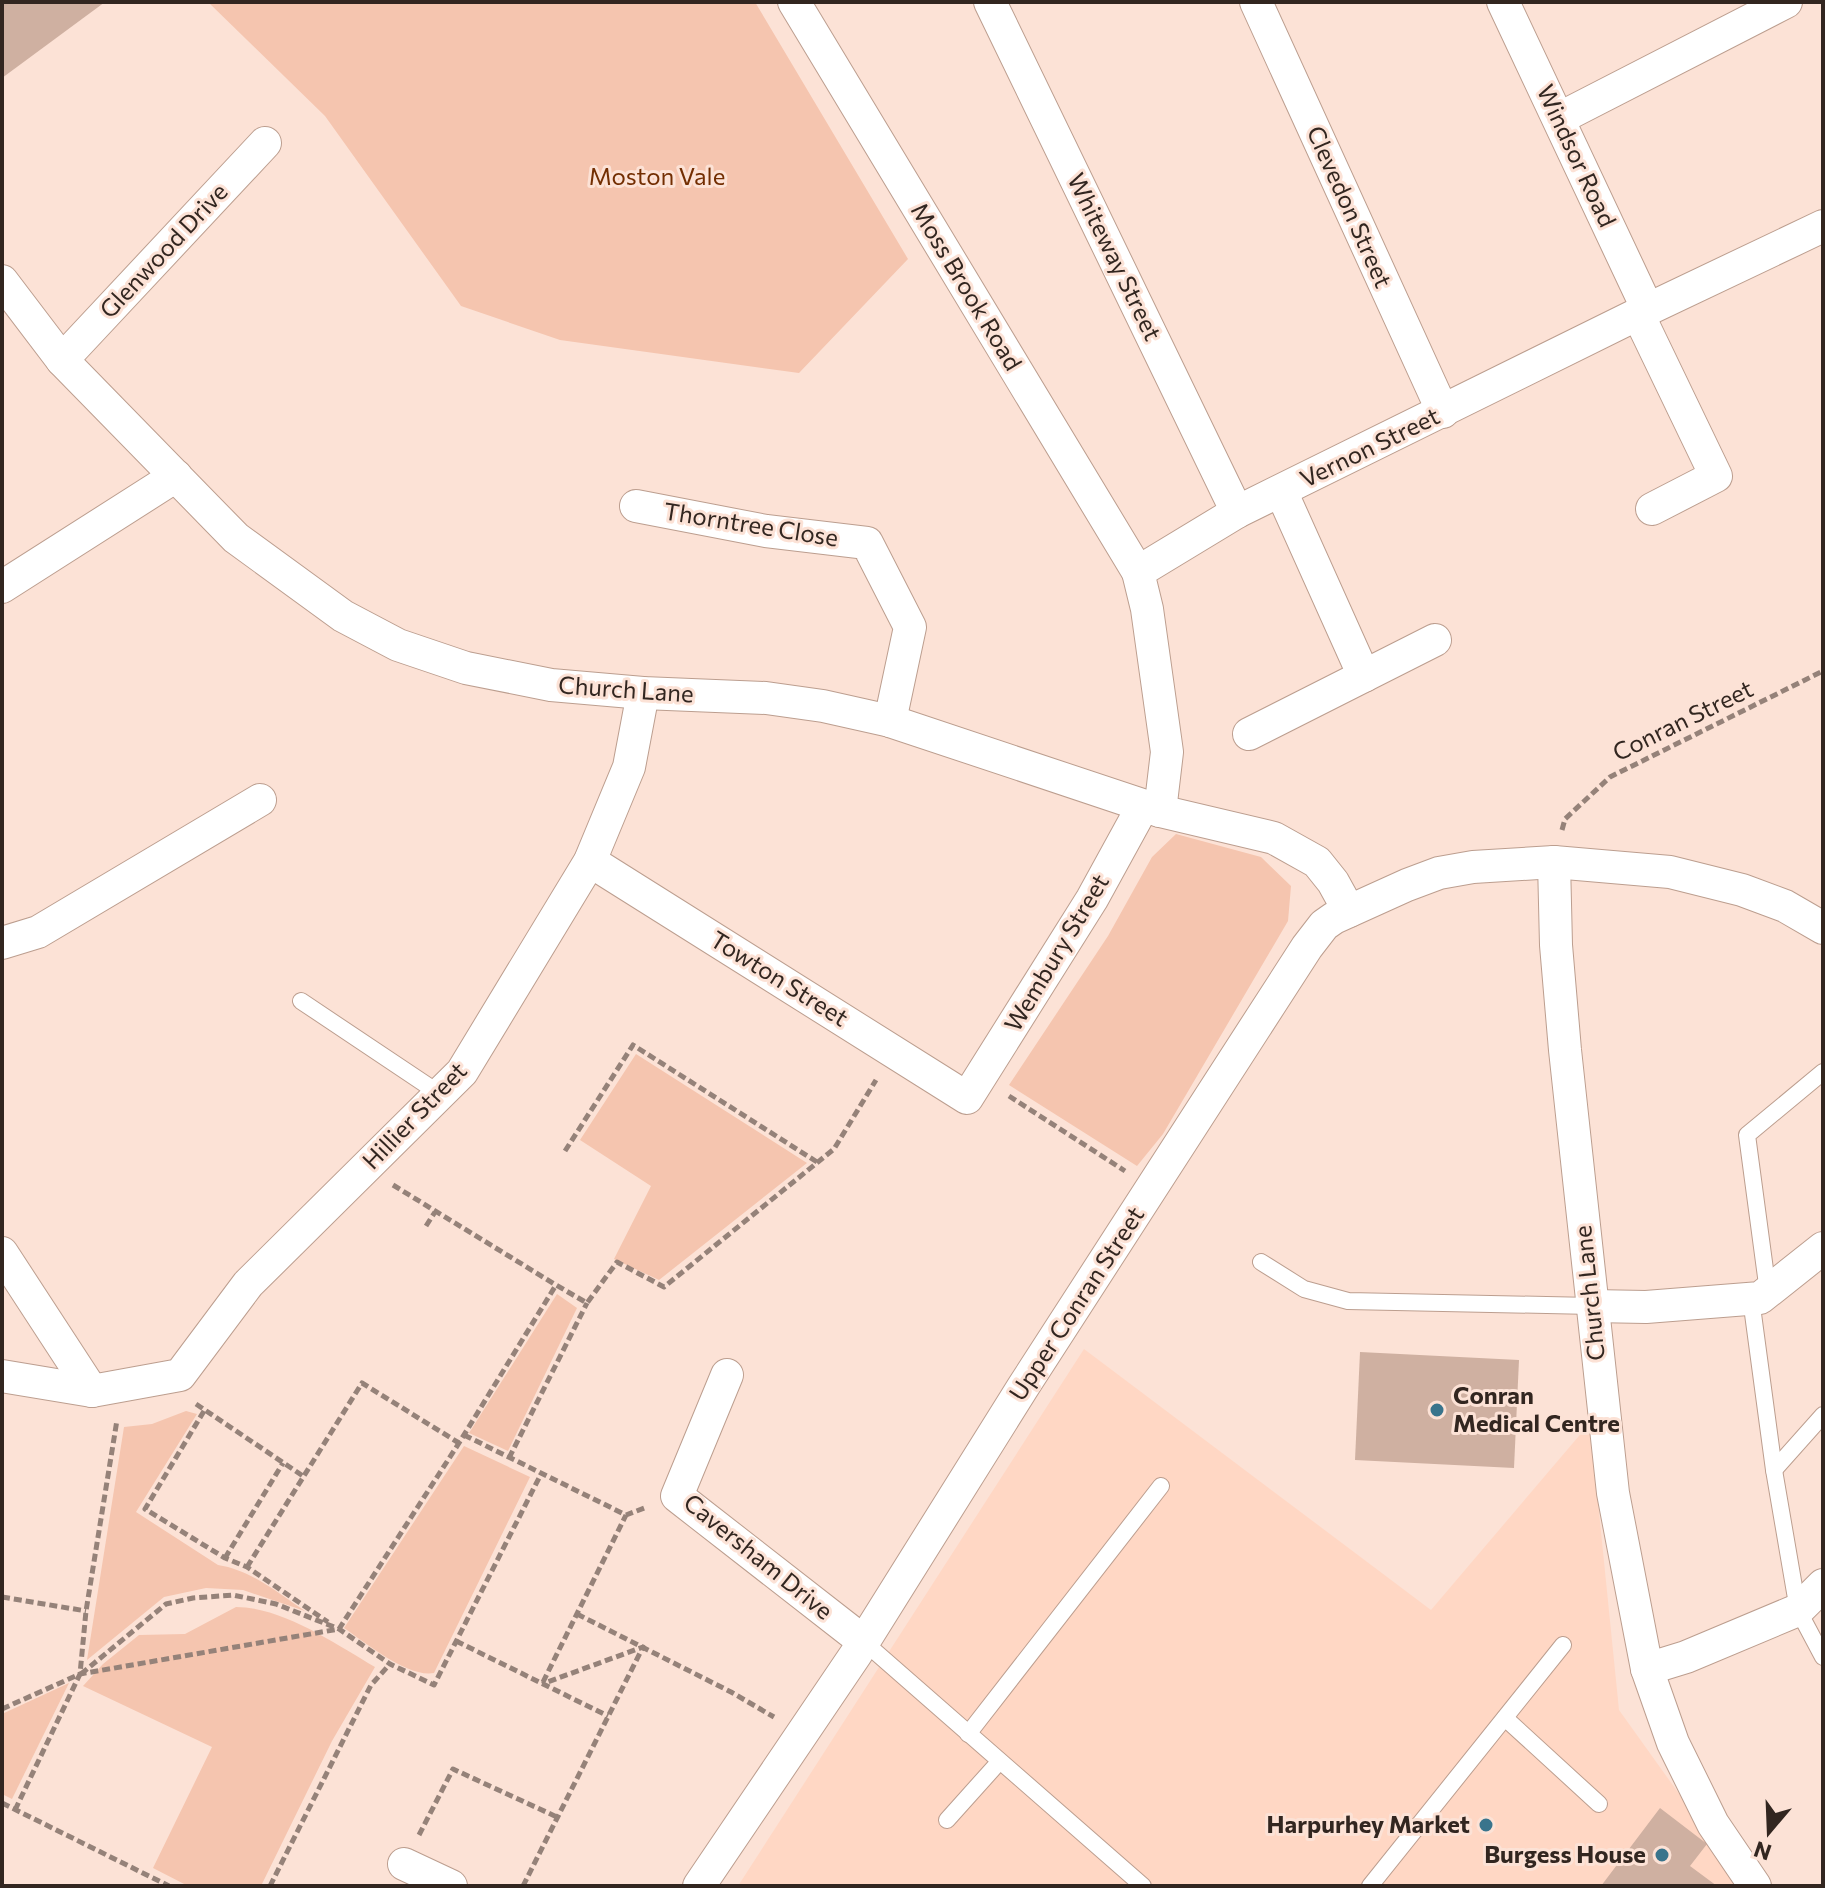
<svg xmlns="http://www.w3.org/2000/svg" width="1825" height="1888" font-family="Commissioner,sans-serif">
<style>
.built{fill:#ffd7c4}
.green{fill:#f5c5af}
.building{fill:#cfb0a1}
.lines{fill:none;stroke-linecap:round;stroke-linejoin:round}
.service-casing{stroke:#bc9e8f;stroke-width:18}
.minor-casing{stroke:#bc9e8f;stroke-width:34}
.path{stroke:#958279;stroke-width:5;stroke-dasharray:8 4;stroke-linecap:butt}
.service{stroke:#fff;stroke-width:16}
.minor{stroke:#fff;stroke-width:32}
.poi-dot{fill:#39748c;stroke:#fce2d6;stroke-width:3}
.labels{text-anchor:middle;stroke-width:6;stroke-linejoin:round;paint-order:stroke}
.street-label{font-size:24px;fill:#322620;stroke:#fce2d6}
.park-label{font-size:24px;fill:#732e02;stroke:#fce2d6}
.poi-label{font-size:24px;font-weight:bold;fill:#322620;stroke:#fce2d6;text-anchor:end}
</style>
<rect width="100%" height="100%" fill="#fce2d6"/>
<polygon class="built" points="1084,1349 1431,1610 1590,1423 1619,1710 1745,1886 738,1886"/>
<g class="green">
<polygon points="208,2 755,2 908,259 799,373 560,340 461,306 325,116"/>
<polygon points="1176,834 1261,857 1291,886 1288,921 1163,1134 1137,1166 1009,1085 1108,936 1152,857"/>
<polygon points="636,1054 807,1163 659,1280 614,1259 651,1186 580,1140"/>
<polygon points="557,1294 577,1308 508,1451 469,1433"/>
<path d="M186 1411 197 1414 136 1512 218 1565C251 1570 278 1593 305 1611L243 1590 206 1588 164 1597 87 1660 124 1427 152 1424Z"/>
<path d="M464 1446 530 1477 434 1673C408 1678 366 1643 344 1628Z"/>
<path d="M236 1607C282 1607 336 1644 375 1667L332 1741 261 1886H188L153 1868 212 1747 83 1686 103 1664 139 1635 185 1634Z"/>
<polygon points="69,1683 12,1799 2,1794 2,1714"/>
</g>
<g class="building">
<polygon points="5,2 105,2 2,78 2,5"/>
<polygon points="1360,1352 1519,1360 1514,1468 1355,1460"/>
<polygon points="1660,1808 1707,1844 1690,1866 1717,1886 1601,1886"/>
</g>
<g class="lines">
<g class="service-casing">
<g id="service">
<polyline points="301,1001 440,1094"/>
<polyline points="1261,1262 1304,1289 1348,1301 1592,1306"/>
<polyline points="1768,1292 1747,1135 1823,1072"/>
<polyline points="1751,1299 1774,1470 1798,1610 1823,1657"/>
<polyline points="1774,1470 1823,1415"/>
<polyline points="863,1641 1143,1886"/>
<polyline points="1505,1718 1599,1804"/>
<polyline points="968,1734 1161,1486"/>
<polyline points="947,1820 999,1762"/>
<polyline points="1370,1886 1563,1645"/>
</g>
</g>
<g class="minor-casing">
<g id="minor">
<polyline points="794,2 1138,572"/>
<polyline points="990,2 1237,512"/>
<polyline points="1256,2 1443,412"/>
<polyline points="1503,2 1648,310"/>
<polyline points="1560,118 1786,2"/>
<polyline points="2,281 62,360 236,538 343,616 398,645 466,668 551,685 643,693 766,698 823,706 890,721 1160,811 1274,838 1317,862 1333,882 1349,911"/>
<polyline points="1638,314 1716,476 1652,509"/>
<polyline points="62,360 265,143"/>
<polyline points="1281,491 1364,676"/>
<polyline points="636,506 766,531 867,543 910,627 890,721"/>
<polyline points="2,587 176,476"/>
<polyline points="1249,734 1435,640"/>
<polyline points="1160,811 1167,752 1147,609 1138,572 1237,512 1638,314 1823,226"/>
<polyline points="590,861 967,1098 1092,899 1143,806"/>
<polyline points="1554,862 1556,945 1565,1050 1613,1493 1647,1669 1673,1743 1713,1824 1755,1886"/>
<polyline points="2,943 38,932 260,800"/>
<polyline points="2,1253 92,1391"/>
<polyline points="1592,1306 1646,1307 1760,1298 1823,1248"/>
<polyline points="727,1375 677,1496 863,1641"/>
<polyline points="2,1376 92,1391 180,1375 248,1284 462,1072 590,861 629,767 643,693"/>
<polyline points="1647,1669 1686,1657 1798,1610 1823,1585"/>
<polyline points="404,1864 451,1886"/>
<polyline points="699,1886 856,1654 1023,1387 1307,947 1324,925 1334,918 1407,885 1439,873 1473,867 1554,862 1670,872 1742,890 1785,906 1823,928"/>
</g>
</g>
<g class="path">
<polyline points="1562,830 1565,819 1610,777 1823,671"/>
<polyline points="1009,1096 1125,1171"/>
<polyline points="565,1151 633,1045 817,1162"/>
<polyline points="393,1185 556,1285"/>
<polyline points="426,1226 435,1212"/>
<polyline points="196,1404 303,1476"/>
<polyline points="204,1411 145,1509 225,1558 247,1567 328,1622"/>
<polyline points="464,1435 626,1515 647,1507"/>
<polyline points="509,1458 587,1303"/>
<polyline points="225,1558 283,1463"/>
<polyline points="247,1567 362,1383 459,1443"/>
<polyline points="2,1597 86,1611"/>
<polyline points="577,1614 731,1692 774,1717"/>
<polyline points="456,1641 608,1716"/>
<polyline points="81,1674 166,1604 193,1598 233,1595 276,1604 339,1629 390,1664 434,1685 541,1474"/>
<polyline points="543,1682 626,1515"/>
<polyline points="2,1709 80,1674 339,1629 459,1443 556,1285 587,1303 617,1262 664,1287 834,1149 876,1080"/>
<polyline points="2,1803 169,1886"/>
<polyline points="15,1810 80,1674 86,1611 117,1420"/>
<polyline points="419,1835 453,1769 557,1817"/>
<polyline points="270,1886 371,1685 390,1664"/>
<polyline points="523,1886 643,1647 542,1684"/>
</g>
<use href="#service" class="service"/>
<use href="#minor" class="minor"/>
</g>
<g class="poi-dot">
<circle cx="1437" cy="1410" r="8"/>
<circle cx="1486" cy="1825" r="8"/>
<circle cx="1662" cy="1855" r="8"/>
</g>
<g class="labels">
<g class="street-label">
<text transform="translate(1576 156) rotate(65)" y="8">Windsor Road</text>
<text transform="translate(1349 207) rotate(66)" y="8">Clevedon Street</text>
<text transform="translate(164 251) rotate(-47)" y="8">Glenwood Drive</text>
<text transform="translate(1114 257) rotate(64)" y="8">Whiteway Street</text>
<text transform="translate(966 287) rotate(59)" y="8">Moss Brook Road</text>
<text transform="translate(1370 448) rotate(-26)" y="8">Vernon Street</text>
<text transform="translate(751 525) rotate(9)" y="8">Thorntree Close</text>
<text transform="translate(626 690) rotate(4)" y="8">Church Lane</text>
<text transform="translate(1683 721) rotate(-26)" y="8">Conran Street</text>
<text transform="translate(1057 953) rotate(-59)" y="8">Wembury Street</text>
<text transform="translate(779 979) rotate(32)" y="8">Towton Street</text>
<text transform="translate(415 1116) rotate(-46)" y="8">Hillier Street</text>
<text transform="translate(1590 1293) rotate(-96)" y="8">Church Lane</text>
<text transform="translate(1077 1304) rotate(-57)" y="8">Upper Conran Street</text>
<text transform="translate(758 1557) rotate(39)" y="8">Caversham Drive</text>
</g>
<g class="park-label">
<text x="657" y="185">Moston Vale</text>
</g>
<g class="poi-label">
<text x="1453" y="1404" text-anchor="start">Conran<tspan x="1453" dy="28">Medical Centre</tspan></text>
<text x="1470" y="1833">Harpurhey Market</text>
<text x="1646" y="1863">Burgess House</text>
</g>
</g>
<rect width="1825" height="1888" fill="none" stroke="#322620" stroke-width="8"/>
<g transform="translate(1769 1832) rotate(199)" stroke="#fce2d6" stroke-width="6" paint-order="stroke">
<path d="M0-6L14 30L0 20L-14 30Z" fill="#322620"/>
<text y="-12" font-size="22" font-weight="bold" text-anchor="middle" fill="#322620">N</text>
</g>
</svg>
